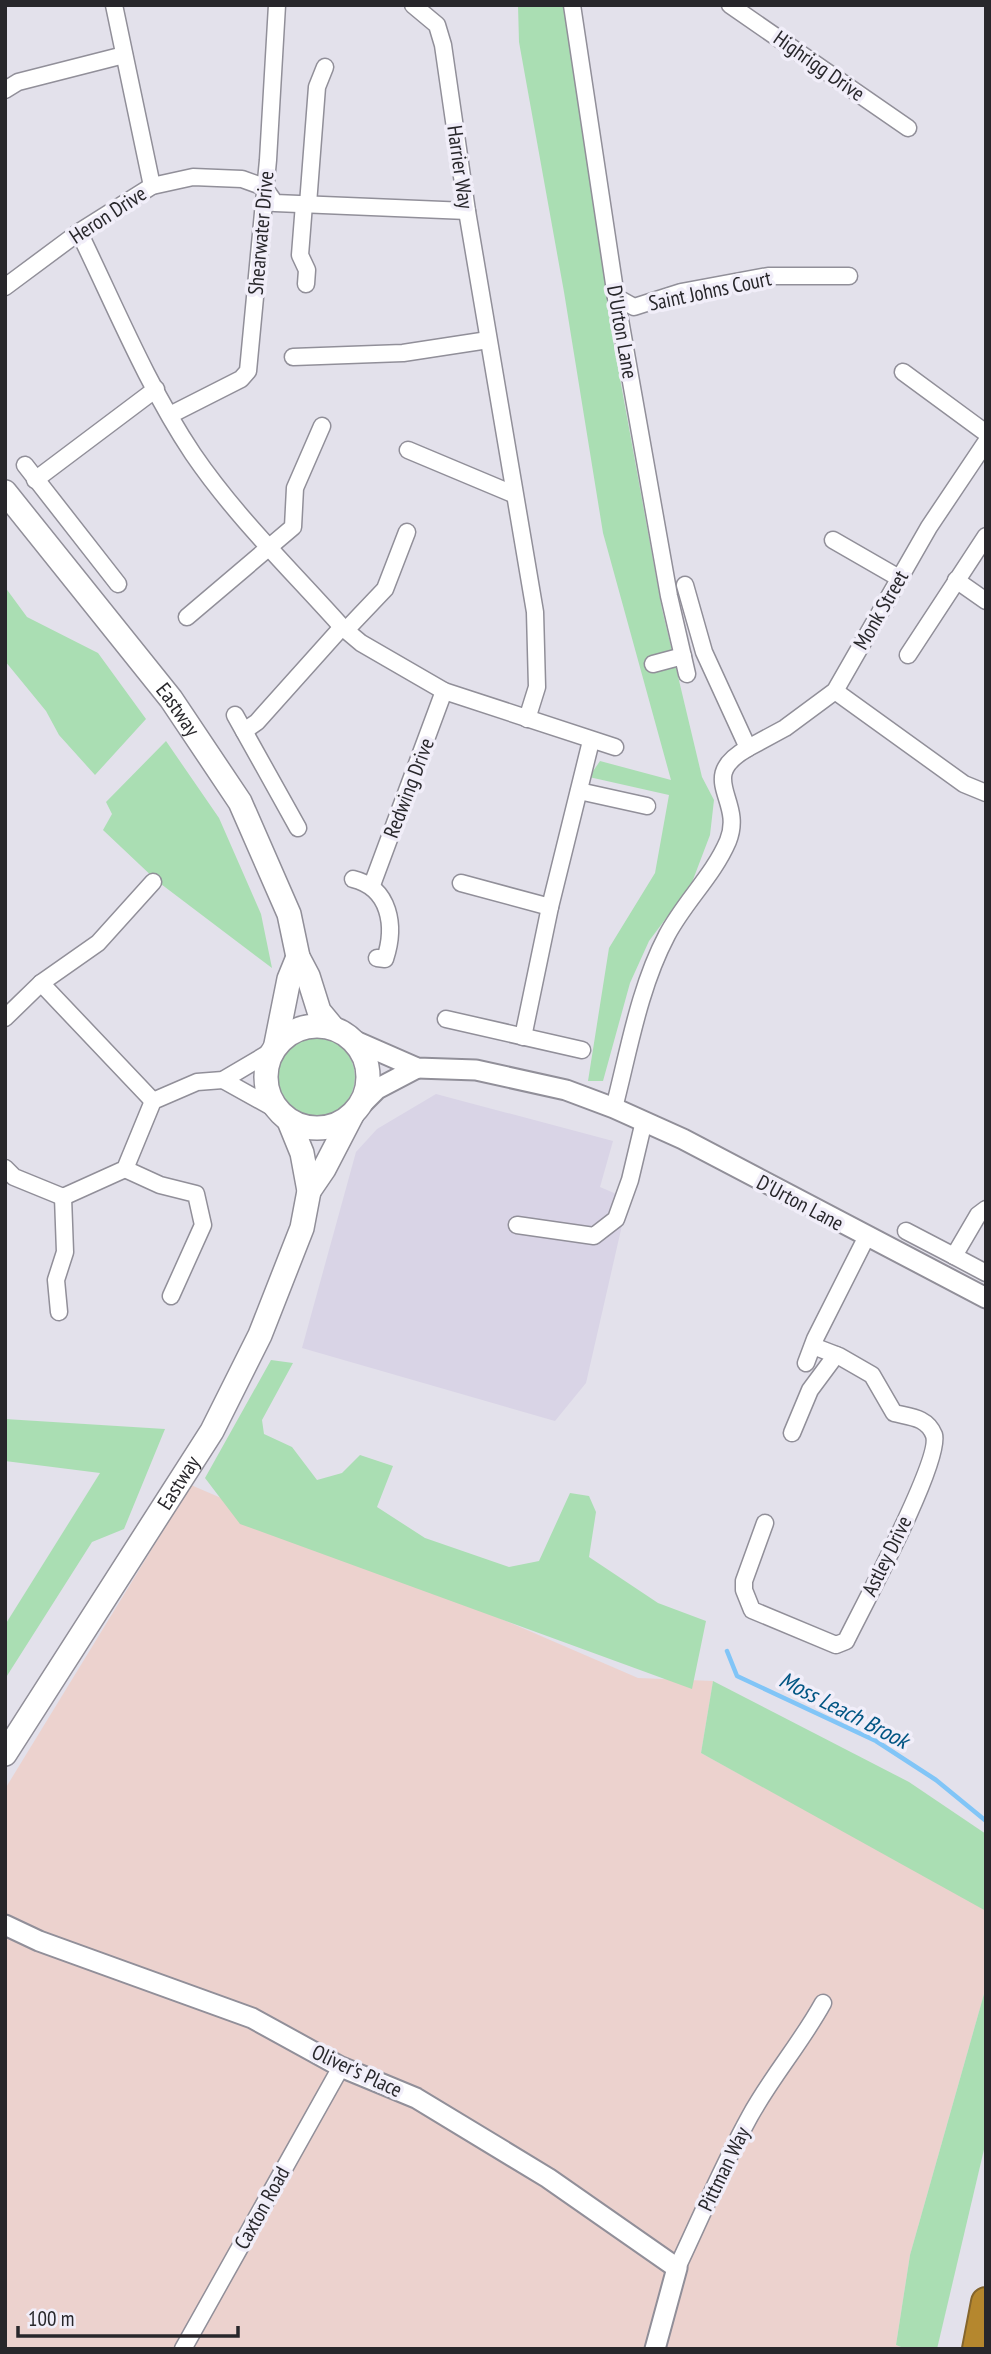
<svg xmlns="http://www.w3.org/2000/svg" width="991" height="2354" font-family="'PT Sans Narrow',sans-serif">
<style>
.commercial{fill:#ecd2ce}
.built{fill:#d9d4e6}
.green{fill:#aadeb3}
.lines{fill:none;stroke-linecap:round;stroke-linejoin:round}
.stream{stroke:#81c5f7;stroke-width:4.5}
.minor-casing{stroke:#918f99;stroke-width:19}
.tertiary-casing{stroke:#918f99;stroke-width:23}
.secondary-casing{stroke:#918f99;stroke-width:26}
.motorway-casing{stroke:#84652d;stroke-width:32}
.minor{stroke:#fff;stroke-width:16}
.tertiary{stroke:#fff;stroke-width:19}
.secondary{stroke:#fff;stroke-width:23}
.motorway{stroke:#b5872e;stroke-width:28}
.labels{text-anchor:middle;stroke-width:7;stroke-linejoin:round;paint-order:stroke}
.street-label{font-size:21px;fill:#28272b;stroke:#f1eef9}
.water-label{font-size:23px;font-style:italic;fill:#005583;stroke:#f1eef9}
</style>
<rect width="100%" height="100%" fill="#e3e1eb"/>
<polygon class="commercial" points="191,1485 638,1678 713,1681 701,1753 985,1908 986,1987 910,2255 896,2345 906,2349 5,2349 5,1789"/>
<polygon class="built" points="436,1094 613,1141 600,1187 628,1199 586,1383 555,1421 302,1348 356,1152 377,1129"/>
<g class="green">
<polygon points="518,5 568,5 611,329 662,609 702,777 714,800 710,835 691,885 649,941 630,983 603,1081 588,1081 609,948 655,873 669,795 589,777 600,761 671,780 603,533 564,292 519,42"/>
<polygon points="5,587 27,617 98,653 146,719 95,775 59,735 46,711 5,661"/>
<polygon points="166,741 219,818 261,914 272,968 157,881 103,830 112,814 106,802"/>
<circle cx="315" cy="1077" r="40"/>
<polygon points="271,1360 293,1363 262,1420 264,1434 292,1447 317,1480 342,1473 360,1455 393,1466 377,1507 425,1538 509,1567 539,1561 570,1493 589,1496 596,1512 589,1557 658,1603 706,1621 692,1689 240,1524 205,1478"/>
<polygon points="5,1419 165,1429 124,1529 92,1542 5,1679 5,1625 100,1473 5,1461"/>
<polygon points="713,1681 909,1782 986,1834 986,1911 701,1753"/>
<polygon points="986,1987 986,2141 937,2349 906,2349 896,2345 910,2255"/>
</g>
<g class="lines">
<polyline class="stream" points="727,1651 737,1676 876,1741 936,1780 986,1821"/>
<g class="minor-casing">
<g id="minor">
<polyline points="114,5 152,186"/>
<polyline points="413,5 437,25 443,45 467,211 535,612 537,687 527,719"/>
<polyline points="572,5 616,297 669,596 687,674"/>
<polyline points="730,5 908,128"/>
<polyline points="5,90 18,82 124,55"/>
<polyline points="304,204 300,255 307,270 306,284"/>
<polyline points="308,204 317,87 325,67"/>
<path d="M79 232C115 306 147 385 193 454 236 517 292 571 342 627L361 643 444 691 615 747"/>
<polyline points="5,287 79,232 152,186 193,177 242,179 264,187 275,203 467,211"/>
<polyline points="616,297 634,307 681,292 768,276 849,276"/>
<polyline points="293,357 403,353 488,340"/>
<polyline points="903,372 986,433"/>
<polyline points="170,415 241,379 248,371 268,160 277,5"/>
<polyline points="408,450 513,494"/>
<polyline points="25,465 118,584"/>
<polyline points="35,480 156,389"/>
<polyline points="833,540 899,578"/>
<polyline points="956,580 986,601"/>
<polyline points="685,585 704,652 748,748 785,728 835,691 929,527 986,442"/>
<polyline points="187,617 293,527 295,488 322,426"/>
<polyline points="346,630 385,589 407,532"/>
<polyline points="908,655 986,536"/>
<polyline points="653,664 683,656"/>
<polyline points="835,691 964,784 986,793"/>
<polyline points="235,715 298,828"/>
<polyline points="244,731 257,722 342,627"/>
<polyline points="579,791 647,806"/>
<path d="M353 879C390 888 396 926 385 959L377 958"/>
<polyline points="461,883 550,907"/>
<polyline points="372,885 444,691"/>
<polyline points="41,983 153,1101"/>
<polyline points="5,1018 41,983 98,943 153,882"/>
<polyline points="446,1019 582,1050"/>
<polyline points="523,1037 550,907 591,741"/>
<polyline points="223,1080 277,1110"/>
<path d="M614 1108C629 1050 639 988 667 935 685 901 713 876 728 841 745 799 695 778 748 748"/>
<polyline points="5,1168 14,1177 63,1197 125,1169 153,1101 197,1082 223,1080 272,1051"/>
<polyline points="125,1169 160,1185 196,1194 203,1225 171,1296"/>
<polyline points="986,1209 978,1215 954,1256 986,1273"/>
<polyline points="517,1225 594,1236 616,1219 630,1180 644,1121"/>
<polyline points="906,1231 954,1256"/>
<polyline points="59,1312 56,1280 65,1252 63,1197"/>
<polyline points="806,1363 815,1339 866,1238"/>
<polyline points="792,1433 810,1390 836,1355"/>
<path d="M765 1523 744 1581V1590L752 1610 836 1645 846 1641C861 1610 942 1460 934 1435 927 1417 910 1417 894 1413L872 1375 839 1356 813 1346"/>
<path d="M677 2268C701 2217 723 2165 750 2116 772 2076 801 2043 823 2003"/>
<polyline points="183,2349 341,2067"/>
</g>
</g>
<g class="tertiary-casing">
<g id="tertiary">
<polyline points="353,1040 417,1068 476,1070 566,1090 614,1108 683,1139 986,1298"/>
<polyline points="360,1106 377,1089 417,1068"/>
<polyline points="5,1925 39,1941 252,2018 341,2067 416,2098 548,2178 677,2268 655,2349"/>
</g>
</g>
<g class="secondary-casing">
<g id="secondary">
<path id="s1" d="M5 492 171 699 240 802 289 914 298 957 308 976 319 1011 333 1028"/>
<circle cx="317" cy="1077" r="51"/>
<polyline points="276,1044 289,979 298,957"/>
<polyline points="309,1191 324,1169 352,1115"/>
<path id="s2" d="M5 1754 212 1431 260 1335 302 1228 309 1191 302 1153 289 1121"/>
</g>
</g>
<g class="motorway-casing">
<polyline id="motorway" points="977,2349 986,2302"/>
</g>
<use href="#minor" class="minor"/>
<use href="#tertiary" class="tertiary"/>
<use href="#secondary" class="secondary"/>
<use href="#motorway" class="motorway"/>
</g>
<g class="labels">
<g class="street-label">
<text transform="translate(819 66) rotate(35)" y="7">Highrigg Drive</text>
<text transform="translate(460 167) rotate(82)" y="7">Harrier Way</text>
<text transform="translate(108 215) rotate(-33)" y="7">Heron Drive</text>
<text transform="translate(261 233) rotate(-85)" y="7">Shearwater Drive</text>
<text transform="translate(710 291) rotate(-12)" y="7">Saint Johns Court</text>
<text transform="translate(622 332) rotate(80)" y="7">D'Urton Lane</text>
<text transform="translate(881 610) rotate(-60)" y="7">Monk Street</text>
<text dy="7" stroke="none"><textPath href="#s1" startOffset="278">Eastway</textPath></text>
<text transform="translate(409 788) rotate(-69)" y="7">Redwing Drive</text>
<text transform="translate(800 1203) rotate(28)" y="7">D'Urton Lane</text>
<text dy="7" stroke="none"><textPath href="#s2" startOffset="322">Eastway</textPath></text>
<text transform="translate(887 1556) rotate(-64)" y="7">Astley Drive</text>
<text transform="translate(357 2071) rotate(25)" y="7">Oliver's Place</text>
<text transform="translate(724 2169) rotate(-64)" y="7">Pittman Way</text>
<text transform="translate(262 2208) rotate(-61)" y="7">Caxton Road</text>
</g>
<g class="water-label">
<text transform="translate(844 1710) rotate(27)" y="8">Moss Leach Brook</text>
</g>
</g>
<rect width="991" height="2354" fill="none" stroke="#28272b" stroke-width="14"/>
<path d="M18 2326v10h220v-10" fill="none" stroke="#28272b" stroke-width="3.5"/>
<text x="28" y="2326" font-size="21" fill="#28272b" stroke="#f1eef9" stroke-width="5" paint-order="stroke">100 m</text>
</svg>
